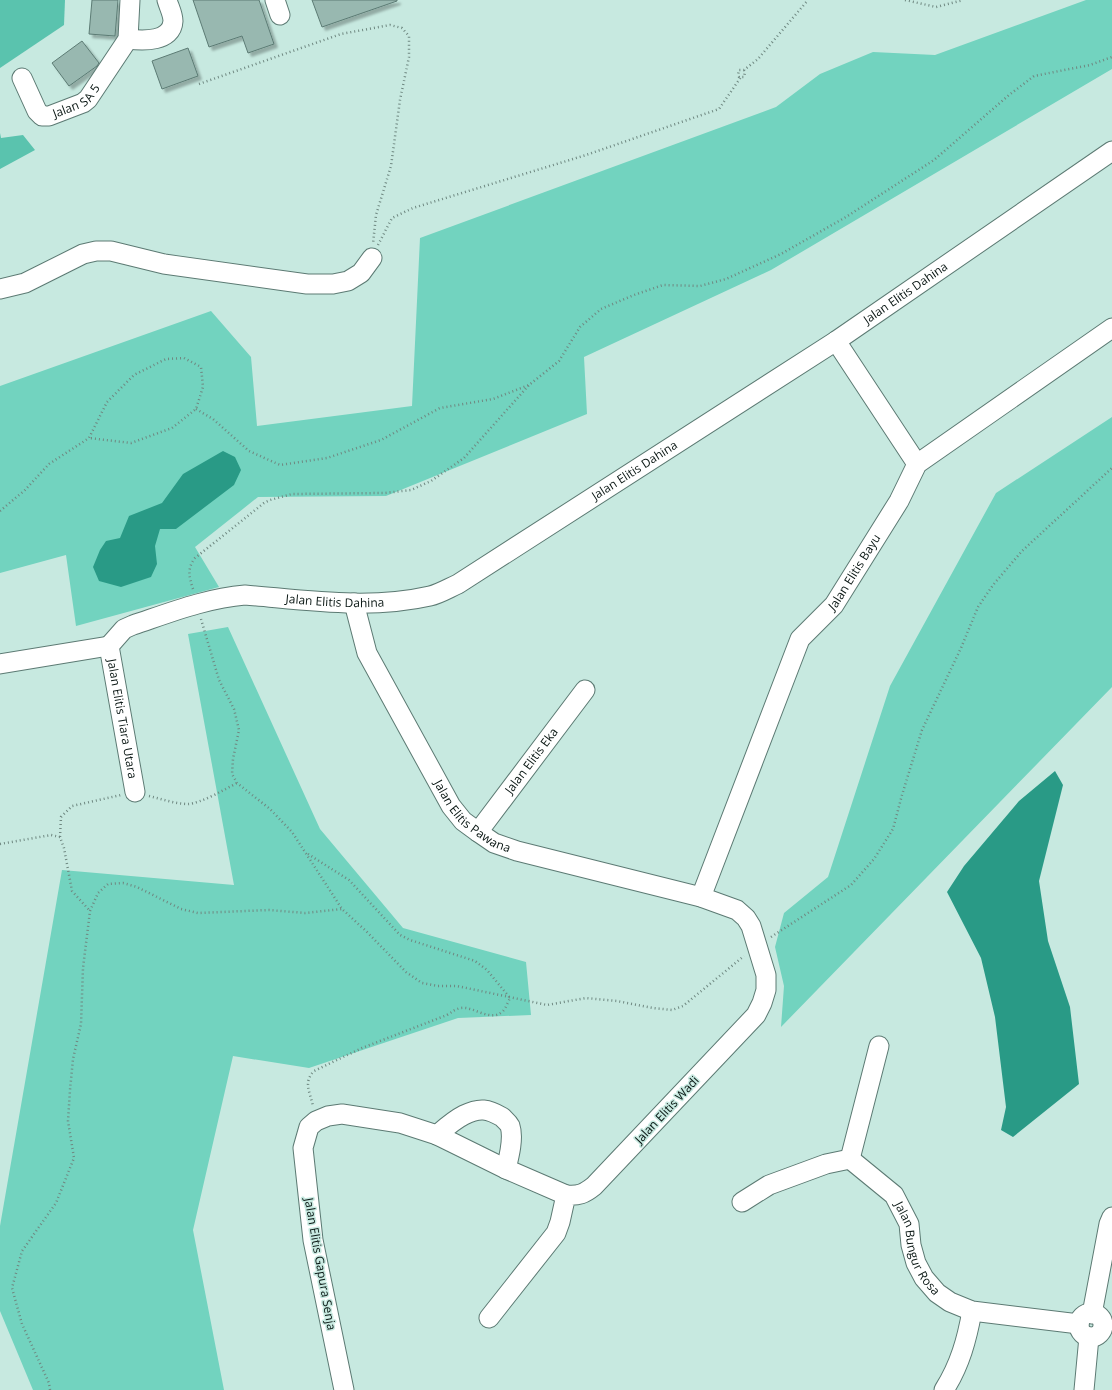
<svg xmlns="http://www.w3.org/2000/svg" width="1112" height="1390" font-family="'Open Sans',sans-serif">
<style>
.green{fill:#72d3bf}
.forest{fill:#5ac3ae}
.water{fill:#299a86}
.building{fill:#98b8b0;stroke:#5c7b74;filter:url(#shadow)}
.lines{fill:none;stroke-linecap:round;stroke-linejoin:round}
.minor-casing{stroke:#5c7a73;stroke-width:21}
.path{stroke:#6f8881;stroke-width:2.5;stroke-dasharray:1 3;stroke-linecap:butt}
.minor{stroke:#fff;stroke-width:19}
.labels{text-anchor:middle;stroke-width:3;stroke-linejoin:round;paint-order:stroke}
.street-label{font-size:12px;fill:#081512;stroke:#c7e9e0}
</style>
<defs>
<filter id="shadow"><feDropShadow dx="3.5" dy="3.5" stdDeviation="1" flood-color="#0004"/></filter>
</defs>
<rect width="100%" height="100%" fill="#c7e9e0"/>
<g class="green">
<polygon points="1086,0 1112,0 1112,69 771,270 584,357 587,414 386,496 258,497 195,547 219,587 76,626 66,555 0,573 0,386 211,311 251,357 257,426 412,406 420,238 776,107 820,74 873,52 935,55"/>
<polygon points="1112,417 1112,687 781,1027 784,986 775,947 784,913 828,877 890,686 996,493"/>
<polygon points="228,627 320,829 403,928 526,962 531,1015 458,1018 309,1068 233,1056 193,1230 224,1390 33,1390 0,1311 0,1226 62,870 234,885 188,634"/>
</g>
<g class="forest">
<polygon points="0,0 65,0 64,25 0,68"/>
<polygon points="0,133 1,138 23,135 35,150 0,169"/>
</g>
<g class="water">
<polygon points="223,451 235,457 241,470 234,485 176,529 160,529 155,546 157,564 151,577 121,587 99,581 93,567 100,550 106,541 120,538 129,516 162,503 183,474"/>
<polygon points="1055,771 1063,785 1039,881 1048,941 1070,1007 1079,1084 1013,1137 1001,1130 1006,1107 995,1017 981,958 947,892 964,866 1019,801"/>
</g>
<g class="building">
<polygon points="92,0 118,0 115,36 89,34"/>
<polygon points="193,0 259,0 274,44 248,53 242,36 209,47"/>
<polygon points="312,0 397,0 397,1 322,27"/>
<polygon points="82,41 99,63 97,66 69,86 52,63"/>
<polygon points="188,48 198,76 162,89 152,61"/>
</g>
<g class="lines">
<g class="minor-casing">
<g id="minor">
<polyline points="275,0 280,15"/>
<path d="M128 39C143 41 172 42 173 21 173 14 169 7 167 0"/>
<path id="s1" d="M22 78 37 111 42 116H49L83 103 88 99 128 39 130 0"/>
<polyline points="0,289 25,283 83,254 96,251 111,251 164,264 307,284 333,284 348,281 361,273 372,258"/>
<polyline points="836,341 917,464"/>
<path id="s2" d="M354 603 367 653 451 806 463 821 478 832 494 843 517 851 701 897 737 910 746 918 751 926 766 975V990L762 1003 756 1015 594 1186C584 1194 579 1196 566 1195L560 1222 556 1233 489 1318"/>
<path id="s3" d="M109 646 124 629 133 625C169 613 207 598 245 595 306 600 369 610 430 596 439 594 449 588 458 584L836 341 1112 151"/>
<path id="s4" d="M109 646 135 792"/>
<polyline points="0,664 109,646"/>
<path id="s5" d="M478 832 585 690"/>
<path id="s6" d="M701 897 800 639 834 605 899 501 917 464 1112 328"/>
<path d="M437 1135C445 1128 454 1120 464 1115 480 1107 488 1109 502 1117 505 1120 508 1122 510 1126 514 1138 509 1157 506 1169"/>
<path id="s7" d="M850 1159 894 1195 909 1224 911 1245 916 1263 924 1278 937 1293 950 1302 972 1311 1079 1324"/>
<polyline points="850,1159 879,1046"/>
<polyline points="742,1202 769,1185 826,1164 850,1159"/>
<circle cx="1091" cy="1325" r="12"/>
<polyline points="1092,1314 1109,1224 1112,1217"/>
<polyline points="344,1390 313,1240 303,1148 309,1127 316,1121 328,1116 342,1114 400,1123 437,1135 506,1169 566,1195"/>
<path d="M944 1390C960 1365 967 1339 972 1311"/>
<polyline points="1084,1390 1089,1337"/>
</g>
</g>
<g class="path">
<polyline points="905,0 936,7 963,0"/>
<polyline points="744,70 745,72 744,77 739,77 738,75 739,70 744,70 758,59 808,0"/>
<polyline points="199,84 341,34 390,25 402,28 409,36 409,57 400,100 391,166 376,215 373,244"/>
<polyline points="378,245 392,218 413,208 586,155 719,109 741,77"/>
<polyline points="196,409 213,419 249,451 280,465 327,458 381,440 440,408 493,399 529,385 559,361 580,327 601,309 634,295 663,285 700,286 726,279 781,254 846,217 934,160 1009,95 1034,76 1090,65 1112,57"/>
<polyline points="0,511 25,490 49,464 89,438 107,402 134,375 166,359 184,358 201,367 203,387 196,409 172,428 131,443 89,438"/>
<path d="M193 589C189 577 187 568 195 558L264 503 270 500 292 494 385 493 411 490 431 481 464 458 529 385"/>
<polyline points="201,619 219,680 234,709 239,730 233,759 232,774 237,783 270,809 292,832 342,909 366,931 406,972 422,983 438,986 457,986 547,1005 586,998 617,1001 653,1008 672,1010 683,1006 744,956"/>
<path d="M149 796C162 799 175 804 188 804 202 803 225 789 237 783"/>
<polyline points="60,837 61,817 72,806 121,795"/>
<polyline points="0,844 51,835 60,837 64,848 72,891 90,911"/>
<path d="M308 854 349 880 400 935 410 940 475 961 487 970 510 998C508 1002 506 1008 503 1011 491 1023 474 1006 461 1008 455 1009 452 1012 447 1015L362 1048 314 1071C303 1082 310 1092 313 1106"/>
<polyline points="771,937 851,885 874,859 893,829 902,795 922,730 961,648 978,607 993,585 1022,551 1112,468"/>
<polyline points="50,1390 49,1383 22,1324 12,1288 22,1251 56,1203 74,1158 68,1121 70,1090 73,1059 81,1024 83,968 90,911 98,893 108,884 123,883 137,887 181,909 198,913 269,910 305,913 342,909"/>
</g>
<use href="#minor" class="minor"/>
</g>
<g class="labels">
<g class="street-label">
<text dy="4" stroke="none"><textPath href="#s1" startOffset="82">Jalan SA 5</textPath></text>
<text dy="4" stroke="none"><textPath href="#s3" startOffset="899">Jalan Elitis Dahina</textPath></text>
<text dy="4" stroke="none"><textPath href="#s3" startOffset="575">Jalan Elitis Dahina</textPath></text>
<text dy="4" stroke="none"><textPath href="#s6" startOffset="363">Jalan Elitis Bayu</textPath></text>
<text dy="4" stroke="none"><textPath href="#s3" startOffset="239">Jalan Elitis Dahina</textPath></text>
<text dy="4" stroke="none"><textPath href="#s4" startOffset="74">Jalan Elitis Tiara Utara</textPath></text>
<text dy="4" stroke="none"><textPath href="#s5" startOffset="89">Jalan Elitis Eka</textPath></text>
<text dy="4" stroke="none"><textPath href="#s2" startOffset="249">Jalan Elitis Pawana</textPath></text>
<text transform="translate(667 1110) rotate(-47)" y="4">Jalan Elitis Wadi</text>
<text dy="4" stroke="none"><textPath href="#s7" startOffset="116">Jalan Bungur Rosa</textPath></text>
<text transform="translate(320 1264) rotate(80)" y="4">Jalan Elitis Gapura Senja</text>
</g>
</g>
</svg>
